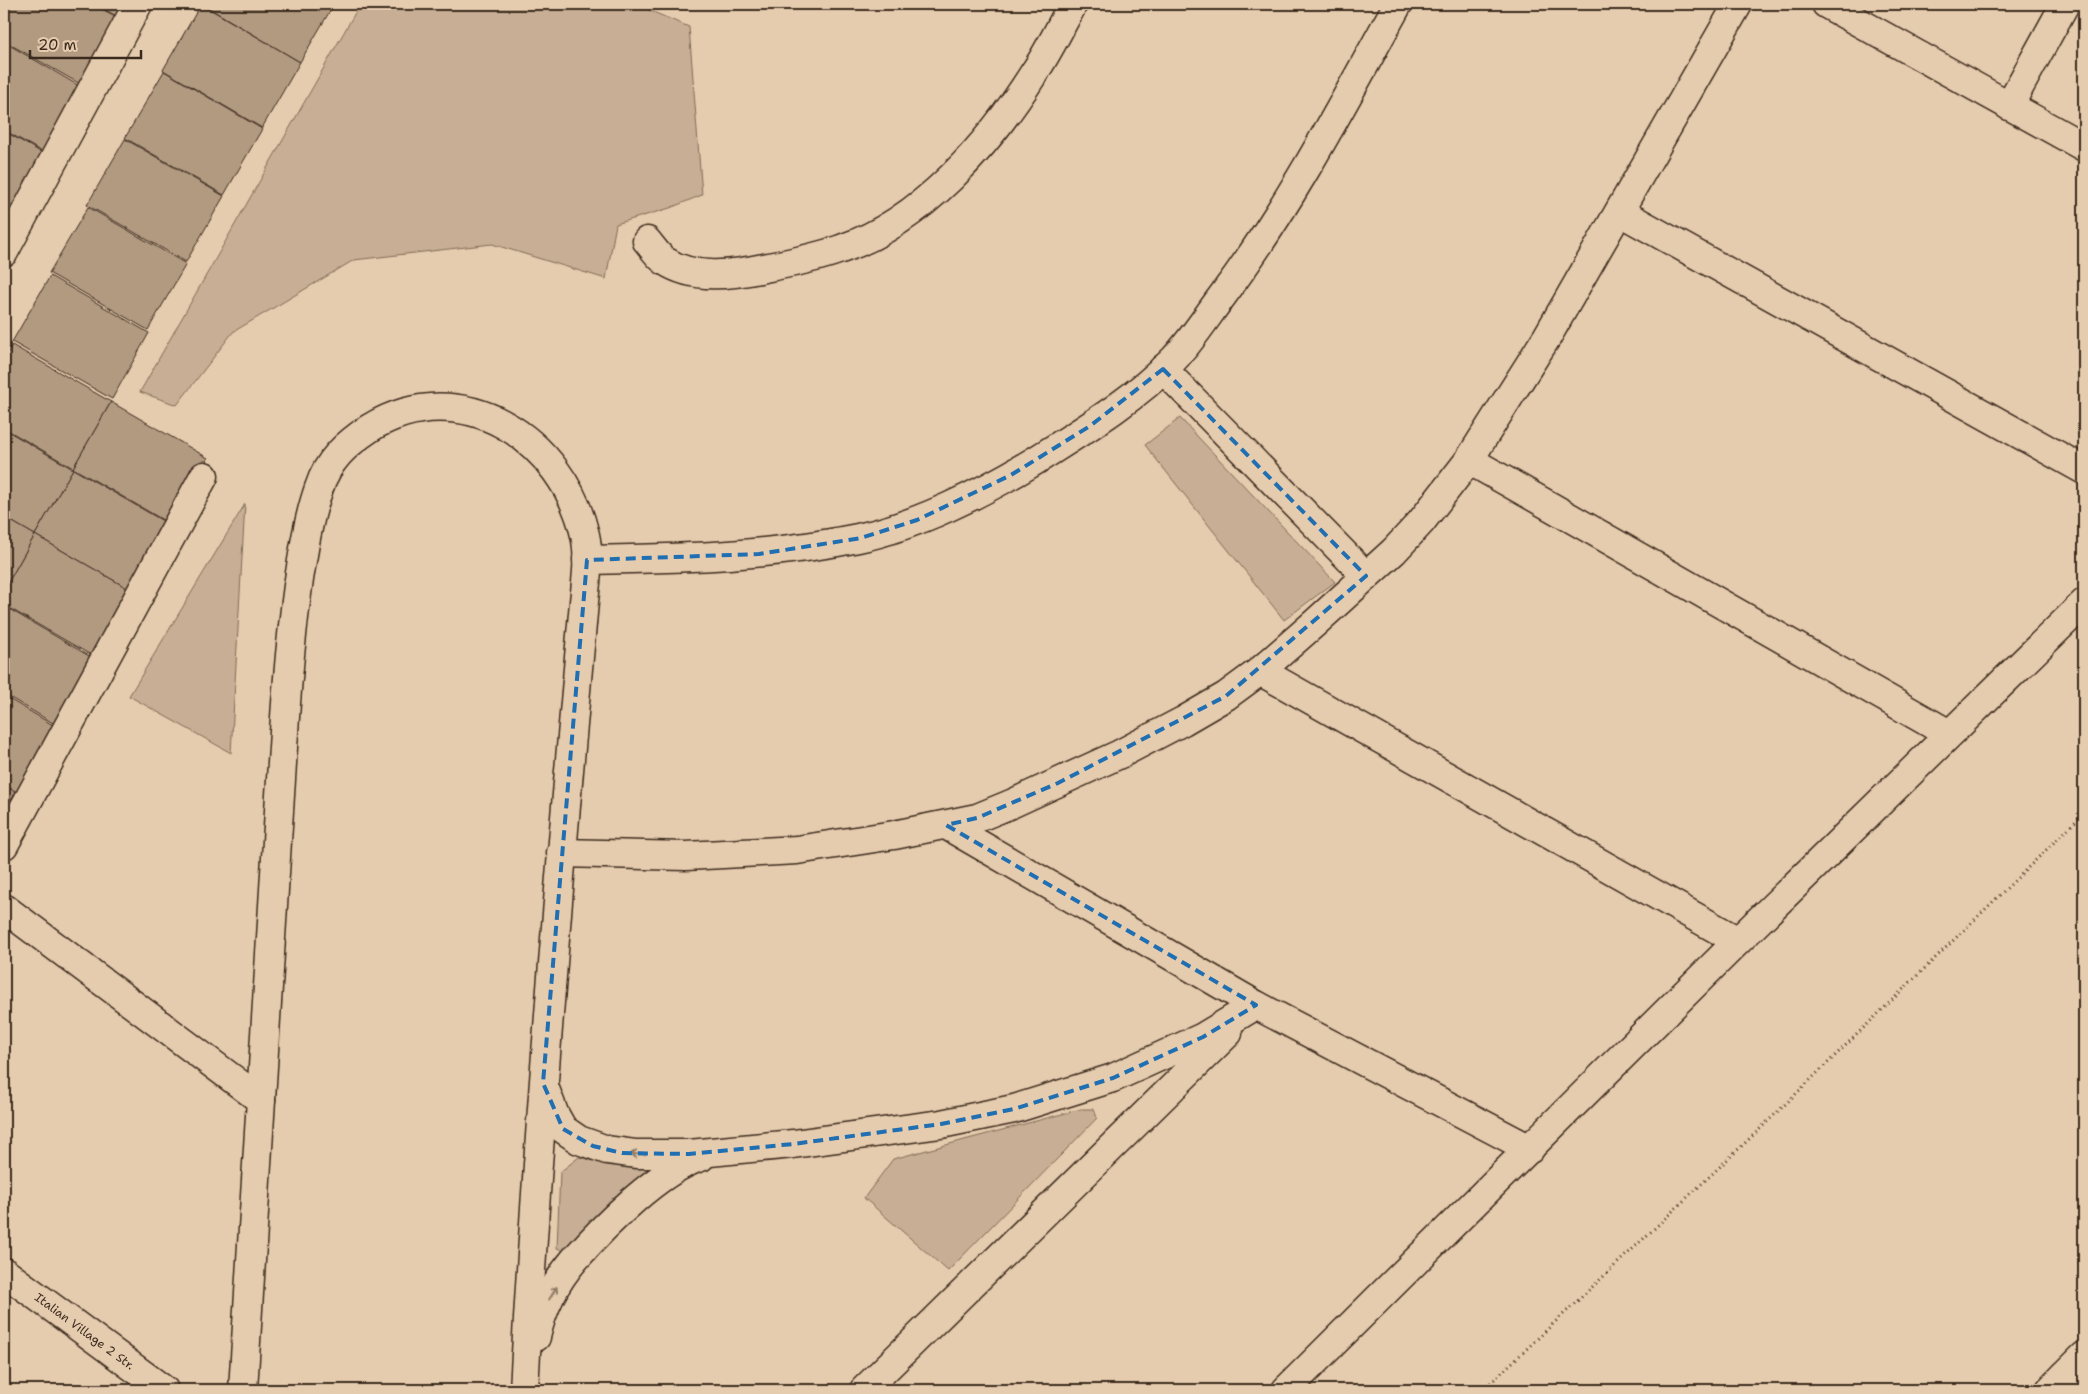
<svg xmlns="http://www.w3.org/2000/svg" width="2088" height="1394" font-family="'Shantell Sans',sans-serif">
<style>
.green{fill:#c7ae94;stroke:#816c59}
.building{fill:#b29a81;stroke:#3b2a1e}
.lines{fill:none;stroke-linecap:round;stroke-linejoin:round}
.street-casing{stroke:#3b2a1e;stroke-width:31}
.secondary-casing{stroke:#3b2a1e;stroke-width:31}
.path{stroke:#3b2a1e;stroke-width:3;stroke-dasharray:1 4;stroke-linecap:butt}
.street{stroke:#e6ccae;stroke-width:28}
.secondary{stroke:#e6ccae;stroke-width:28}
.oneway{stroke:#907b66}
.marked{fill:none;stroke:#1f6fb2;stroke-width:4;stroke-dasharray:10 6;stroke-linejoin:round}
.labels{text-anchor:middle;stroke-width:4;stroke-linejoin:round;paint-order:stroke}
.street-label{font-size:12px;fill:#3b2a1e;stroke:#e6ccae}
</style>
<rect width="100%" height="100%" fill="#e6ccae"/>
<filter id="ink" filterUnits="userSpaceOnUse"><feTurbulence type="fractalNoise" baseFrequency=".02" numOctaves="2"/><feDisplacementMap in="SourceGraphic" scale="10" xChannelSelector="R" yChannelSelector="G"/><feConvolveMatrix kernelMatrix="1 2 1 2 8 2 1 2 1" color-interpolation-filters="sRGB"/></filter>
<g filter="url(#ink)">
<g class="green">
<polygon points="360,4 640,4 646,9 689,27 702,195 670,208 616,224 606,279 492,244 354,260 233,332 177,405 140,392"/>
<polygon points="1180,418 1335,582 1284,620 1145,445"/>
<polygon points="245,504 231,753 129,696"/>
<polygon points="1081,1109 1094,1109 1097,1118 948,1271 864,1198 893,1159"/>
<polygon points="579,1157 648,1169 564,1251 557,1248 560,1172"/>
</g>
<g class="building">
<polygon points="4,4 93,4 120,19 82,85 4,41"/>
<polygon points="95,4 128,4 120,18"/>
<polygon points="201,4 300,62 262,128 163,70"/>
<polygon points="202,4 334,4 300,62"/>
<polygon points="4,42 81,87 44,153 4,130"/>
<polygon points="164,71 262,129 224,195 125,138"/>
<polygon points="4,131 44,154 6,220 4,219"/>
<polygon points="125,139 224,196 186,262 87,205"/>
<polygon points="88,207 186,264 148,330 49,273"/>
<polygon points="50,276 149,333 112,399 12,342"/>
<polygon points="12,345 111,402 73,468 4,428 4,359"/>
<polygon points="111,402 208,458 170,524 73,468"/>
<polygon points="4,429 73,469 35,535 4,517"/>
<polygon points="73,469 170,525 132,591 35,535"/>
<polygon points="4,517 35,535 4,590"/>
<polygon points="35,535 134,592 96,658 4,605 4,590"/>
<polygon points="4,606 96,660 58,726 4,694"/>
<polygon points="4,696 58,728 20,794 4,784"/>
<polygon points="4,785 20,795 4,823"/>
</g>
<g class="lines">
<g class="street-casing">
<g id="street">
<polyline points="1826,4 2084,147"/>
<polyline points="2009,106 2065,4"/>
<polyline points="1620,212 2084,470"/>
<path d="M647 241C653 248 658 256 665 261 694 280 731 275 764 268 790 263 816 258 841 249 922 222 990 143 1034 73 1049 51 1060 27 1073 4"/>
<polyline points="4,252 138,4"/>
<polyline points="1163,369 1366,576"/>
<polyline points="1469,460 1949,734"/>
<path d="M587 560C680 558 766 557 858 538 916 526 982 493 1033 462 1082 431 1133 401 1174 359 1192 340 1207 316 1223 295 1291 204 1343 103 1398 4"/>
<polyline points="1260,671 1738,941"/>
<polyline points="946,825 1256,1005 1530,1149"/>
<polyline points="4,845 204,476"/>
<polyline points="561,853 686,856 797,850 894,835 977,818 1011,804 1120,754 1183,721 1226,696 1260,671 1316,622 1394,551 1421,522 1469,460 1547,337 1738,4"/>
<polyline points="4,908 261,1100"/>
<polyline points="545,1089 554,1113 563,1129 579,1140 607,1150 636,1154 689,1154 793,1144 941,1124 1014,1109 1113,1078 1203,1037 1256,1005"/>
<path id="s1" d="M4 1272 164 1390"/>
<path d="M536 1337C542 1309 556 1281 575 1259 604 1226 659 1170 701 1157"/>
<polyline points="2065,1375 2084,1389"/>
<path d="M243 1390C254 1207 266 1024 277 841 283 756 286 671 298 586 303 554 308 519 319 488 328 460 346 444 370 428 462 372 563 439 585 535 590 557 586 581 584 602 560 865 538 1127 524 1390"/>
<polyline points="864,1390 1228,1033"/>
<polyline points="1286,1390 1738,941 2084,603"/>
</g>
</g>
<g class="secondary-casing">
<polyline id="secondary" points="2050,1390 2084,1356"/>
</g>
<polyline class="path" points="1483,1390 1763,1126 2084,813"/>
<use href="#street" class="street"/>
<use href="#secondary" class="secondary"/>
</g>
<defs><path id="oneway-shaft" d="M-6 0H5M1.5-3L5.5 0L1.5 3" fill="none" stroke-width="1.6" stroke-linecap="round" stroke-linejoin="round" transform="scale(1.25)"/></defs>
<g class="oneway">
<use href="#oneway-shaft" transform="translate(638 1154) rotate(-179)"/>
<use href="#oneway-shaft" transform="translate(553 1293) rotate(-59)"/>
</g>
</g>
<path class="marked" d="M1163 369 1366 576 1226 696 1058 783 977 818 946 825 1256 1005 1203 1037 1113 1078 1014 1109 941 1124 793 1144 689 1154 622 1153 593 1146 563 1129 543 1083 587 560 759 554 861 538 917 520 1011 475 1090 426Z"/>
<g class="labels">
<g class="street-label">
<text dy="4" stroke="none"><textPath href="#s1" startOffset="100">Italian Village 2 Str.</textPath></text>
</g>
</g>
<rect width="2088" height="1394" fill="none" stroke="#e6ccae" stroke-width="20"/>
<rect x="10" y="10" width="2068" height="1374" fill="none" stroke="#3b2a1e" stroke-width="2" filter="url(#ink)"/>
<path d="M30 50v8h111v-8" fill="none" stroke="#3b2a1e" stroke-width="2.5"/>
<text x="38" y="50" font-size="15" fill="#3b2a1e" stroke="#e6ccae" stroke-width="4" paint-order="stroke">20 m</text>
</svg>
